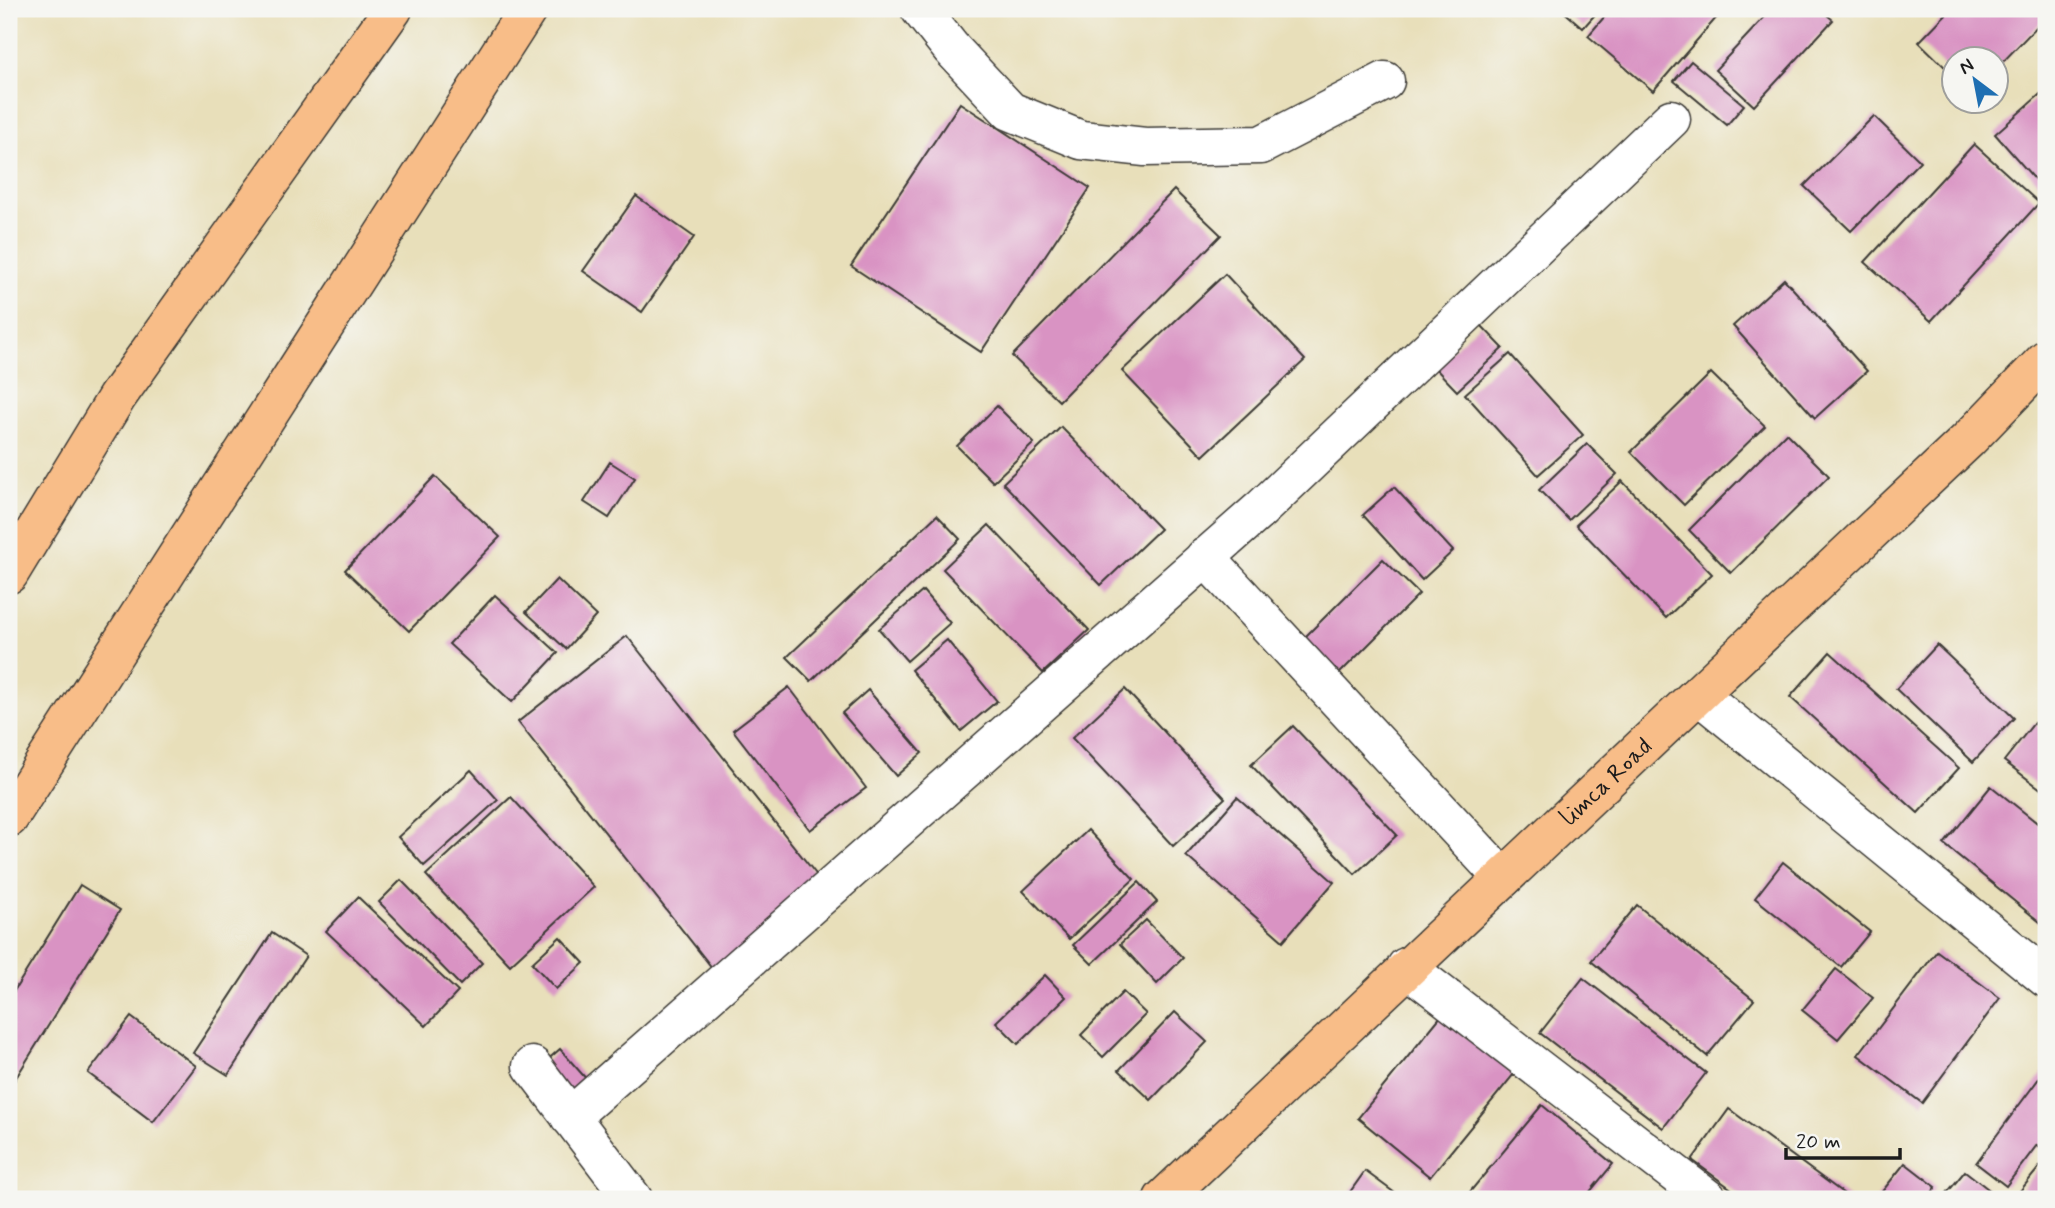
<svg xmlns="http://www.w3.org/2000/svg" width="2055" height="1208" font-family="Mynerve,sans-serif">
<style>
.building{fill:#d993c3}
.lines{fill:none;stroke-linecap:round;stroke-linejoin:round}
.minor-casing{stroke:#3b3934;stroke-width:41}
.major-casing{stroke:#3b3934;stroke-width:41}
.highway-casing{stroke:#3b3934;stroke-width:41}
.minor{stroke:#fff;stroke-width:38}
.major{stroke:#f8bd88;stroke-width:38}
.highway{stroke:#f8bd88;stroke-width:38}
.labels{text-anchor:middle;stroke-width:7;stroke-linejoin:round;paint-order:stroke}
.street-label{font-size:24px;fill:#1c1c1c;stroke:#f6f6f2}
</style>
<rect width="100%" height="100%" fill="#f6f6f2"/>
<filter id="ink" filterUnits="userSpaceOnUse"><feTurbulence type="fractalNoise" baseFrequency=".0143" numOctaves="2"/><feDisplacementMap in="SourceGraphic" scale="14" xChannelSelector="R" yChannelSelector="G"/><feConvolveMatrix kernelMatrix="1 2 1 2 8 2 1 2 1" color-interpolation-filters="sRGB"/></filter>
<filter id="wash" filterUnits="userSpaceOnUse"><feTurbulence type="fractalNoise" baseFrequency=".00686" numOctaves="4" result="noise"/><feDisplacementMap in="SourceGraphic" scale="28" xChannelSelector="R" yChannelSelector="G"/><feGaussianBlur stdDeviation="1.57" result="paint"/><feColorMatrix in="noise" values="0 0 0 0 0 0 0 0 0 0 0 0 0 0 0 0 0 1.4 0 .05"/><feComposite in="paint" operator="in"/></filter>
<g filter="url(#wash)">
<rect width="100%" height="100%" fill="#e8dfba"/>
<g id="blocks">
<g class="building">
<polygon points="1561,9 1600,9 1583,28"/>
<polygon points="1611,9 1724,9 1653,91 1588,36"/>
<polygon points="1772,9 1820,9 1833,20 1754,106 1715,70"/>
<polygon points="1951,9 2046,9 2046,17 1996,69 1996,60 1954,60 1954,76 1919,42"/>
<polygon points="1691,61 1744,105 1727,125 1674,81"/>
<polygon points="2046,89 2046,192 1995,134"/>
<polygon points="960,103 1090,188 981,352 851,266"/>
<polygon points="1874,116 1920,161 1851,231 1804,186"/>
<polygon points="1974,144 2039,203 1931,321 1865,262"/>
<polygon points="1174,190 1221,235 1059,401 1012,356"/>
<polygon points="636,196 694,237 642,312 583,271"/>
<polygon points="1225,274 1305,360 1203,456 1122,371"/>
<polygon points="1784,279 1867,371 1815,418 1733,326"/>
<polygon points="1480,324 1503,348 1457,391 1434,367"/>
<polygon points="1510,354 1583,435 1538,475 1465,394"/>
<polygon points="1711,373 1765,426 1684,505 1631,452"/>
<polygon points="997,406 1034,443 993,482 957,446"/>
<polygon points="1061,427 1160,529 1101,585 1003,483"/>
<polygon points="1786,433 1829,476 1731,573 1689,530"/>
<polygon points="1587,444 1617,474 1569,520 1539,490"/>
<polygon points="610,462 635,478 609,518 584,502"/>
<polygon points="435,476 500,537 409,631 345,570"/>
<polygon points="1622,481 1712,574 1666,618 1576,525"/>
<polygon points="1394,487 1453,551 1422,580 1363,515"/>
<polygon points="937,515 960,539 811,681 787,657"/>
<polygon points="989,525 1089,630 1043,673 943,569"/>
<polygon points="1383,559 1419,594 1335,678 1299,643"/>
<polygon points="557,579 596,616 566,649 526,612"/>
<polygon points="923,591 950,623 907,661 879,629"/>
<polygon points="495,595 558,653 512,702 449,644"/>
<polygon points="627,636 827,888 717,974 518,722"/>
<polygon points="947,640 997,701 961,731 911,670"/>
<polygon points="1937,645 2014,718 1973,762 1896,689"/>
<polygon points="1830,652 1959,768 1918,813 1790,697"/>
<polygon points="789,687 866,788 810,830 733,730"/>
<polygon points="1125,689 1225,798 1173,846 1072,738"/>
<polygon points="868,690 922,753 896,776 842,713"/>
<polygon points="2034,723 2046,732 2046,793 2004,761"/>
<polygon points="1293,726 1397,835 1355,874 1251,765"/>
<polygon points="471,770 498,800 424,866 398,837"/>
<polygon points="1991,786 2046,830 2046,927 1944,844"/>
<polygon points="511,797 594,887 510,965 426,875"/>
<polygon points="1237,797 1334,882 1283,941 1186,856"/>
<polygon points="1088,830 1134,879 1069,939 1023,891"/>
<polygon points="1783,862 1870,932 1841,967 1755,898"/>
<polygon points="401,880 482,963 460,985 379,902"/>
<polygon points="1139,882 1157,902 1092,964 1073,945"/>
<polygon points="80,885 120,910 9,1089 9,999"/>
<polygon points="358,897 458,992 426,1026 326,931"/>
<polygon points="1637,905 1754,1000 1707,1056 1591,961"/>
<polygon points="1146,920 1183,958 1157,984 1120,944"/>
<polygon points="272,933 306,956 228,1075 193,1053"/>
<polygon points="560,937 584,963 556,989 532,963"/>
<polygon points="1937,951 2000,998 1922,1103 1858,1055"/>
<polygon points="1836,969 1873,998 1838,1039 1802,1010"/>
<polygon points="1045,975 1066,997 1018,1044 996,1022"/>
<polygon points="1583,978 1706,1073 1663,1128 1540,1033"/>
<polygon points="1123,992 1146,1014 1103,1057 1081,1035"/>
<polygon points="1175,1012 1207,1042 1151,1100 1119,1070"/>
<polygon points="1441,1016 1514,1074 1430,1177 1358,1118"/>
<polygon points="131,1017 196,1066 153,1122 88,1073"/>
<polygon points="560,1049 596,1090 575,1109 538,1068"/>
<polygon points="2046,1069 2046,1152 2037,1145 2006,1186 1976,1163"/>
<polygon points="1542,1105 1613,1164 1584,1199 1464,1199"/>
<polygon points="1729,1109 1851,1199 1745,1199 1692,1160"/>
<polygon points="2046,1159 2046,1199 2031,1199 2020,1191"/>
<polygon points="1905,1163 1936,1187 1927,1199 1876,1199"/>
<polygon points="1365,1171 1403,1199 1360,1199 1350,1192"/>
<polygon points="1965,1171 2001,1199 1942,1199"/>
</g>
</g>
</g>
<g filter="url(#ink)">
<use href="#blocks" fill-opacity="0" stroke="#3b3934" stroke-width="2"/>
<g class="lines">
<g class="minor-casing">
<g id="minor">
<polyline points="920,9 951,48 1010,111 1081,140 1145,147 1261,145 1385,81"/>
<polyline points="1205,557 1503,878"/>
<polyline points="1699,695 2046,978"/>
<polyline points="1406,967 1708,1199"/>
<polyline points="532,1066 633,1199"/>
<polyline points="570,1117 1261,509 1671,119"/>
</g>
</g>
<g class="major-casing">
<g id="major">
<path id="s1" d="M1163 1199 1968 440 2046 359"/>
</g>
</g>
<g class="highway-casing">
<g id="highway">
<polyline points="9,574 117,397 393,9"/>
<polyline points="9,818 528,9"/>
</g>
</g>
<use href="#minor" class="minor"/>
<use href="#major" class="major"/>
<use href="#highway" class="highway"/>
</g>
</g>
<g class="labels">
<g class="street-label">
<text dy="8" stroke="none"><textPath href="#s1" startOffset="609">limca Road</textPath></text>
</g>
</g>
<rect width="2055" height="1208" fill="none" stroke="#f6f6f2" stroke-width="35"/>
<g transform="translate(1975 80) rotate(328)"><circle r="33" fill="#f6f6f2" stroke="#9f9f9c" stroke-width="2"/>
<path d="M0-5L12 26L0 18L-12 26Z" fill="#1f6fb2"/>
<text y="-10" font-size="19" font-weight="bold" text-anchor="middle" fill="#1c1c1c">N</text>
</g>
<path d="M1786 1148v10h114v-10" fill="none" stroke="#1c1c1c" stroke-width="3.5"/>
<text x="1796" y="1148" font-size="21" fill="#1c1c1c" stroke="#f6f6f2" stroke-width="5" paint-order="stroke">20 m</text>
</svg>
